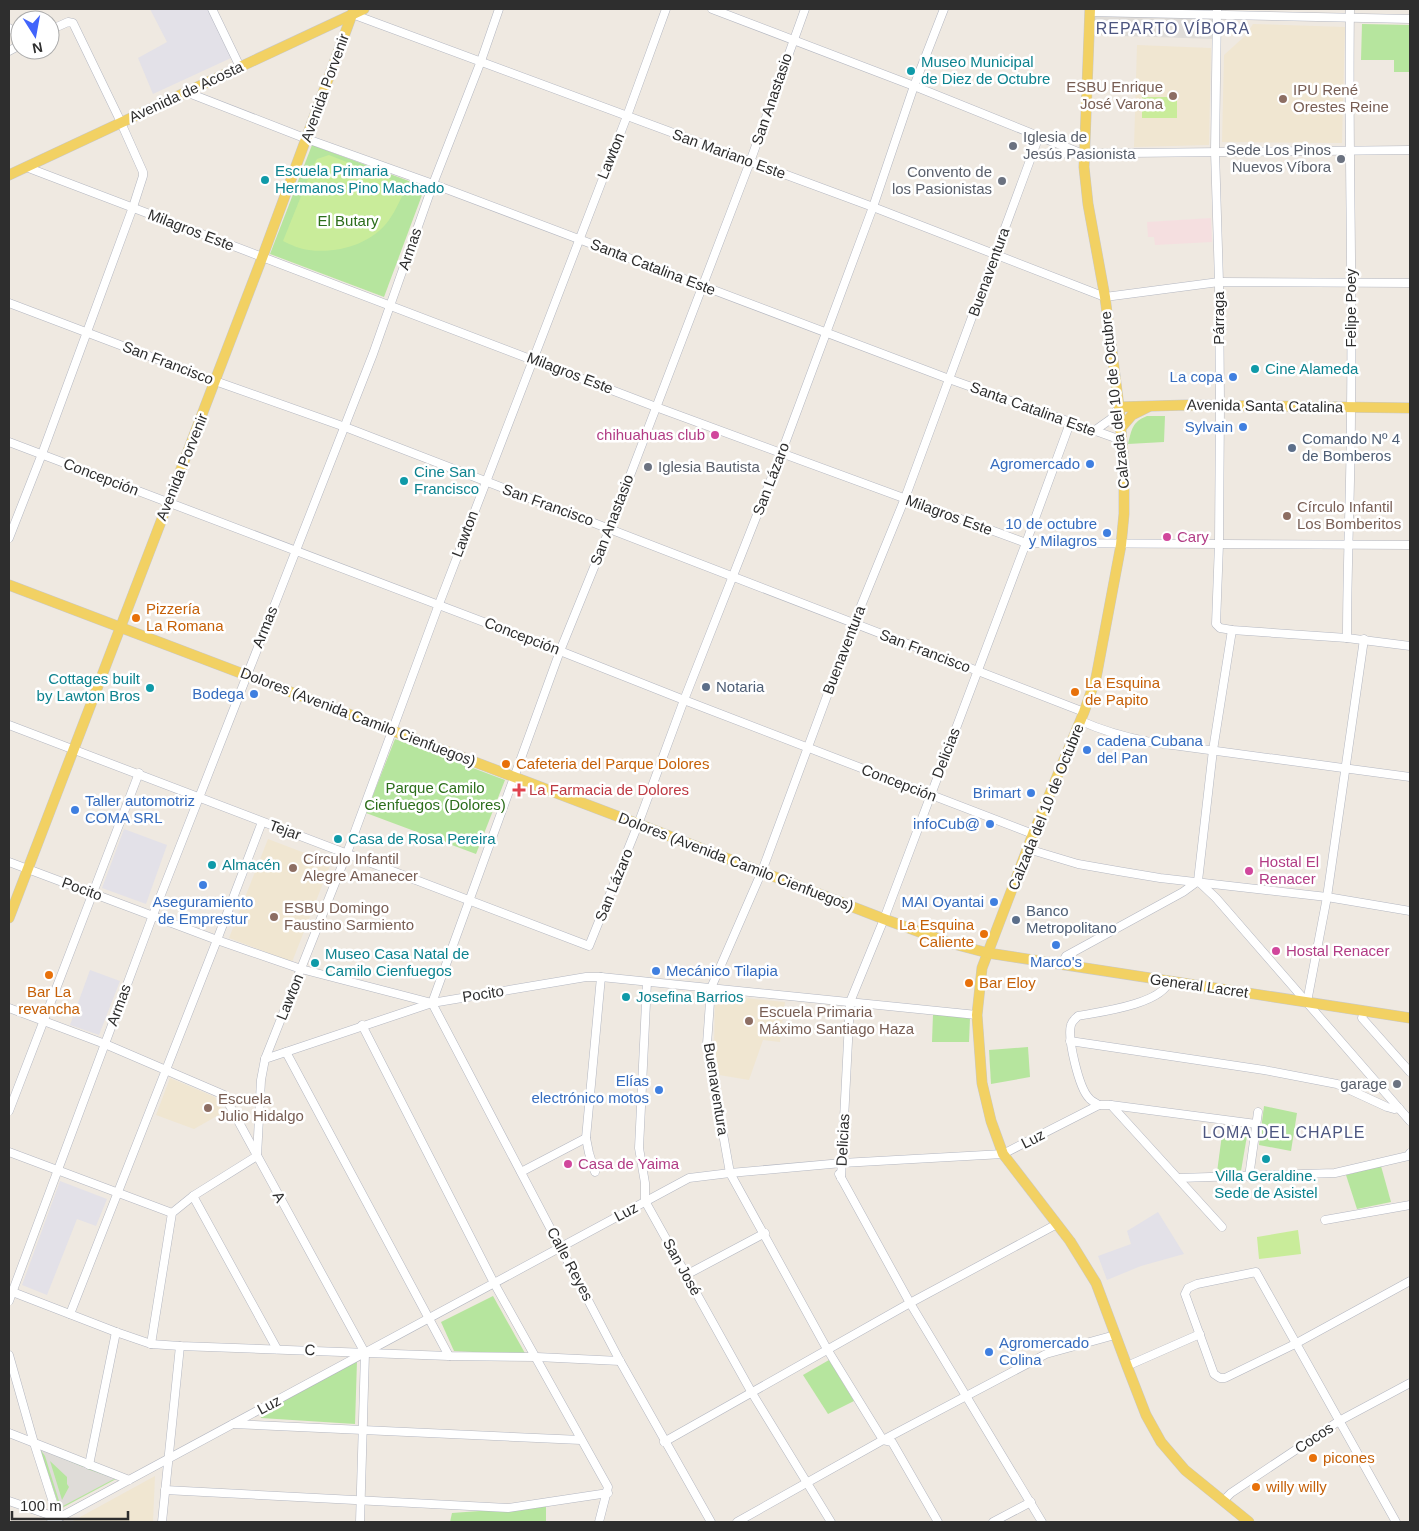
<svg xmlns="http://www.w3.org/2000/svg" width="1419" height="1531" font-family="Helvetica,sans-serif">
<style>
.industrial{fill:#e3e1e8}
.education{fill:#f0e6d1}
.medical{fill:#f5dfe0}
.green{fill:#b6e59e}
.pitch{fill:#c9ec9a}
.plaza{fill:#dfdcd8;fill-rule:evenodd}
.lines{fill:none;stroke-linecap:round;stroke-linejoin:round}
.minor-casing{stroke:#b4b7c1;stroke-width:9}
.major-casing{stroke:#c9c9c9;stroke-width:11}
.minor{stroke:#fff;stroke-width:8}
.major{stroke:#f2d163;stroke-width:10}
.culture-dot{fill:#0f9aa8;stroke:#fff;stroke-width:2}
.education-dot{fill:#8d6e63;stroke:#fff;stroke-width:2}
.worship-dot{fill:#6b7280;stroke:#fff;stroke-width:2}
.shop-dot{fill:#3f7fe0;stroke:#fff;stroke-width:2}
.hotel-dot{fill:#d1479c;stroke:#fff;stroke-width:2}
.service-dot{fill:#5c6f8a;stroke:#fff;stroke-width:2}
.food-dot{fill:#e8710a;stroke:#fff;stroke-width:2}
.health-dot{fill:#e0444e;stroke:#fff;stroke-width:2}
.labels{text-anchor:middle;stroke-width:5;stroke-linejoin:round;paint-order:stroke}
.culture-label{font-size:15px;fill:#0d838f;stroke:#fff;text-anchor:start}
.education-label{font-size:15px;fill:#785e54;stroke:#fff;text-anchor:start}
.street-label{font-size:15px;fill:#2e2e2e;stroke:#fff}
.worship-label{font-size:15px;fill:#5b616d;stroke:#fff;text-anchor:end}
.park-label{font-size:15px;fill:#2c6e1b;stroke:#fff}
.shop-label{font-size:15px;fill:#366cbe;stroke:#fff;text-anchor:end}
.hotel-label{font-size:15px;fill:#b23c85;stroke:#fff;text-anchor:start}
.service-label{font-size:15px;fill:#4e5e75;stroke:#fff;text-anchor:start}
.food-label{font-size:15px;fill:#c56008;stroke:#fff;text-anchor:start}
.health-label{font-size:15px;fill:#be3a42;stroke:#fff;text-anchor:start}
.neighbourhood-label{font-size:16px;letter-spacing:1px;fill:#4d5680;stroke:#fff}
</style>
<rect width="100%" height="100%" fill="#efe9e1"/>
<g class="industrial">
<polygon points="150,9 208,9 231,58 153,94 138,58 167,42"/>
<polygon points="124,829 167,845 146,904 102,888"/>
<polygon points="90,970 120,981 99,1035 70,1025"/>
<polygon points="60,1181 107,1199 96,1226 77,1219 47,1295 22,1285"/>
<polygon points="1158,1212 1184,1254 1141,1266 1107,1280 1098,1256 1131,1244 1127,1231"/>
</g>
<g class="education">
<polygon points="1253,24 1345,27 1342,143 1222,142 1224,55 1246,35"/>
<polygon points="1137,45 1211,48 1209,145 1134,147"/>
<polygon points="268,839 331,863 292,962 229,938"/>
<polygon points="715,995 785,1002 780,1042 763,1040 749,1080 719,1075 714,1048"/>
<polygon points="170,1078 215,1097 224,1112 194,1129 156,1115"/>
<polygon points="155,1476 153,1522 71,1522"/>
</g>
<polygon class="medical" points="1211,218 1212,242 1155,245 1154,237 1148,237 1147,222"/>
<g class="green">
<polygon points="1362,24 1410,25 1410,72 1394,72 1394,60 1361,60"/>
<polygon points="312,145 425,187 384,297 270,254"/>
<path d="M1147 416H1165L1164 442 1128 444C1132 429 1132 422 1147 416Z"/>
<polygon points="395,739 505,780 476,854 366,813"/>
<polygon points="933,1014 970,1018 969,1042 932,1042"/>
<polygon points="1028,1047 1030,1077 991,1084 989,1050"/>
<polygon points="1264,1106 1297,1113 1291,1151 1259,1145"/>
<polygon points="1223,1127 1248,1130 1241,1171 1217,1172"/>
<polygon points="1381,1166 1391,1202 1357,1209 1346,1175"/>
<polygon points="493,1296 526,1355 454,1351 441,1322"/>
<polygon points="357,1360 355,1424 261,1418 260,1414 262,1409"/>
<polygon points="829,1360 854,1401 828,1414 803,1375"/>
<polygon points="40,1449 118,1478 60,1509"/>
<polygon points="546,1506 546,1522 450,1522 452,1513"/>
</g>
<g class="pitch">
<rect x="1142" y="97" width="35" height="21"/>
<path d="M329 155 407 186C401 198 396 210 389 220 372 244 337 254 309 250 300 249 291 245 283 241L314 164 317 159Z"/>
<polygon points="1298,1230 1301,1254 1259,1259 1257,1237"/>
</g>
<g class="plaza">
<polygon points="1090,12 1217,16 1216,39 1089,35"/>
<path d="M40 1449 83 1467 84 1465 88 1467 87 1469 110 1477 113 1476 118 1478 112 1480 63 1506 64 1507 60 1509 59 1505 60 1504 45 1456ZM50 1461 67 1477V1484L69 1487 62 1500Z"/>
</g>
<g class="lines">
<g class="minor-casing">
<g id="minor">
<polyline points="212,9 240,67"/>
<polyline points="712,9 914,86 1083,154"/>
<polyline points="1217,9 1215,151 1219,282 1220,405 1219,544 1216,624 1220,628 1232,630 1347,638 1410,646"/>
<polyline points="1090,12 1410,19"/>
<polyline points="352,14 873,207 1105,297 1219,282 1410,283"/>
<polyline points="9,28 20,35"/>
<polyline points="9,51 20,45"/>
<polyline points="186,92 307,139 433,184 949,379 1121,440"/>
<polyline points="1032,154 1410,150"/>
<polyline points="26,167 656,407 1026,543 1410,545"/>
<polyline points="9,303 215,381 345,427 1084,712"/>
<polyline points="1094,431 1111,419 1119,407"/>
<polyline points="9,442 560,651 684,700 1033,834"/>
<polyline points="9,538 42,454 133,207 143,176 143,172 118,116 73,23 68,22 50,30"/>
<path d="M1347 638C1347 560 1351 484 1351 407 1353 274 1348 141 1350 9"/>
<path d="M1081 721C1103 731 1125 737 1150 742L1410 777"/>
<polyline points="9,725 589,946 637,827 684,700 781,454 873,207 914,86 944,9"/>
<polyline points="1028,849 1078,864 1118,871 1160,878 1327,897 1410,911"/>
<polyline points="9,862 217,940 301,969 432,1003 586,977 601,977 977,1015"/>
<polyline points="1198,881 1216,898 1410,1121"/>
<polyline points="1198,881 1213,750 1232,630"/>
<polyline points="1061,965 1066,956 1183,892 1198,881"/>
<polyline points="647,982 639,1148 645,1183 645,1201 752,1393 831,1522"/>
<polyline points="1307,1002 1327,897 1364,639"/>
<polyline points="432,1003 560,651 610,528 750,162 805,9"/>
<polyline points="432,1003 620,1361 711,1522"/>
<polyline points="9,1008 105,1044 224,1095 365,1353 360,1522"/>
<polyline points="1364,1011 1362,1018 1410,1072"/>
<polyline points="362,1025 494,1283 608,1487 599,1522"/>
<polyline points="1070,1041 1264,1070 1337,1084 1387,1107 1394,1109 1399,1108"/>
<polyline points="286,1052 449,1356"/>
<polyline points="265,1059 432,1003"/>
<path d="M1099 1105C1096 1103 1091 1101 1089 1098 1079 1088 1067 1038 1071 1025 1072 1021 1075 1019 1078 1016 1100 1012 1162 1004 1169 981"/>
<polyline points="1111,1105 1222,1227"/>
<polyline points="9,1111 139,773"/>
<polyline points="9,1152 172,1213"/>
<polyline points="521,1172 586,1138"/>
<polyline points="595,1172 589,1153 586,1138 601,977"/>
<polyline points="839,1174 910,1303 1042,1522"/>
<polyline points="1249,1177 1258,1112"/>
<polyline points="841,1178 850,1002 884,919 1026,543 1070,423"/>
<polyline points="1179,1178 1335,1173 1408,1156 1410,1153"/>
<polyline points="193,1196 277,1349"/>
<polyline points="1325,1220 1410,1205"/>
<polyline points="686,1275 765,1233"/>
<polyline points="10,1291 116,1332 151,1344 180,1346 449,1356 537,1357 620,1361"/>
<polyline points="9,1301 153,915 373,354 433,184 481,61 499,9"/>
<polyline points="70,1314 217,940 262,822"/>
<polyline points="151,1344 172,1213 193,1196 257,1156 261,1080 265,1059 347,853 439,604 627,116 666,9"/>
<polyline points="9,1355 34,1443 58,1518"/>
<polyline points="1127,1366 1200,1334"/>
<polyline points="233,1424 581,1440"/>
<polyline points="9,1433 129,1480"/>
<polyline points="664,1442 910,1303 1057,1224"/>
<polyline points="89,1465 116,1332"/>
<polyline points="165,1490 508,1508 608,1493"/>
<polyline points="9,1501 58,1518"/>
<polyline points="1223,1501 1231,1493 1339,1421 1410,1383"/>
<polyline points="51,1522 689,1178 730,1173 842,1163 1003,1154 1099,1105 1111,1105 1256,1124"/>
<polyline points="162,1522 180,1346"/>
<polyline points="737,1522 883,1440 1046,1354 1115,1335"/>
<polyline points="938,1522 892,1442 883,1440 827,1349 730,1173 707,1044 711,988 762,871 854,623 905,498 1039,136"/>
<polyline points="993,1522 1031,1502"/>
<polyline points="1396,1522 1256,1272 1197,1284 1188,1288 1185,1294 1214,1374 1220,1378 1225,1378 1295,1344 1410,1281"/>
</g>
</g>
<g class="major-casing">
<g id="major">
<polyline points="1090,9 1084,167 1088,204 1105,297 1119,407 1124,466 1124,514 1121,545 1096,678 1084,712 1033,834 982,968 977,1015 982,1083 991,1121 1003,1154 1070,1241 1096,1283 1127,1366 1146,1415 1161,1442 1185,1470 1249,1522"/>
<polyline points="9,175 364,9"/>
<polyline points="1119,407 1187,405 1410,408"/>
<polyline points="1120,429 1132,415 1148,407"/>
<polyline points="9,585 638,824 884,919 950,943 988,953 1410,1018"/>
<polyline points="9,918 262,258 354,9"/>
</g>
</g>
<use href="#minor" class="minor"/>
<use href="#major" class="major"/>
</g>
<g class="culture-dot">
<circle cx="911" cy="71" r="5"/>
<circle cx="265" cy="180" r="5"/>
<circle cx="1255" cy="369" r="5"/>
<circle cx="404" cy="481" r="5"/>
<circle cx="150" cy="688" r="5"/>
<circle cx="338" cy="839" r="5"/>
<circle cx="212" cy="865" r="5"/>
<circle cx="315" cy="963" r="5"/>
<circle cx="626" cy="997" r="5"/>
<circle cx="1266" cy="1159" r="5"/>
</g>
<g class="education-dot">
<circle cx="1173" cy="96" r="5"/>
<circle cx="1283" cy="99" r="5"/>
<circle cx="1287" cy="516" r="5"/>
<circle cx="293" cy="868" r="5"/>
<circle cx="274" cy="917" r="5"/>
<circle cx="749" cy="1021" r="5"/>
<circle cx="208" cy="1108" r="5"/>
</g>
<g class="worship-dot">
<circle cx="1013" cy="146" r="5"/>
<circle cx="1341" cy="159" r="5"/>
<circle cx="1002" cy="181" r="5"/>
<circle cx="648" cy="467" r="5"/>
<circle cx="1397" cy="1084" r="5"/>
</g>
<g class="shop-dot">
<circle cx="1233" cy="377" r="5"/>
<circle cx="1243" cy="427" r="5"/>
<circle cx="1090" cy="464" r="5"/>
<circle cx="1107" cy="533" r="5"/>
<circle cx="254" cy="694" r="5"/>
<circle cx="1087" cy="750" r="5"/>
<circle cx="1031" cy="793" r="5"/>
<circle cx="75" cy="810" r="5"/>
<circle cx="990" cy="824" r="5"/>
<circle cx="203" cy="885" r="5"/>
<circle cx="994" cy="902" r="5"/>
<circle cx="1056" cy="945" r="5"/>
<circle cx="656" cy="971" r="5"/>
<circle cx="659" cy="1090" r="5"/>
<circle cx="989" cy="1352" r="5"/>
</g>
<g class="hotel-dot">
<circle cx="715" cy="435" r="5"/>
<circle cx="1167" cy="537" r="5"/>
<circle cx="1249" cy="871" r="5"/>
<circle cx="1276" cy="951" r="5"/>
<circle cx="568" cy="1164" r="5"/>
</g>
<g class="service-dot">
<circle cx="1292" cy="448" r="5"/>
<circle cx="706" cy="687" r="5"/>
<circle cx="1016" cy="920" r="5"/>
</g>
<g class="food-dot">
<circle cx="136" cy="618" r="5"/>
<circle cx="1075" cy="692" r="5"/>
<circle cx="506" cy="764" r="5"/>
<circle cx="984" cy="934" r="5"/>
<circle cx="49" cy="975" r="5"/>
<circle cx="969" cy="983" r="5"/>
<circle cx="1313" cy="1458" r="5"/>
<circle cx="1256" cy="1487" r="5"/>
</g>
<path class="health-dot" d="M516.5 782.5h5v5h5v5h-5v5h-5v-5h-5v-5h5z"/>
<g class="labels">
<g class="culture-label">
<text x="921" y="67">Museo Municipal<tspan x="921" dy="17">de Diez de Octubre</tspan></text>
<text x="275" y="176">Escuela Primaria<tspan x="275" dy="17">Hermanos Pino Machado</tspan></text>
<text x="1265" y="374">Cine Alameda</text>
<text x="414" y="477">Cine San<tspan x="414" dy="17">Francisco</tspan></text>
<text x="140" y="684" text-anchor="end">Cottages built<tspan x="140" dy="17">by Lawton Bros</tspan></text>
<text x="348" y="844">Casa de Rosa Pereira</text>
<text x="222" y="870">Almacén</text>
<text x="325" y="959">Museo Casa Natal de<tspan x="325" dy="17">Camilo Cienfuegos</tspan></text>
<text x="636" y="1002">Josefina Barrios</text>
<text x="1266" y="1181" text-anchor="middle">Villa Geraldine.<tspan x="1266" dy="17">Sede de Asistel</tspan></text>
</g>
<g class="education-label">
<text x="1163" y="92" text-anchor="end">ESBU Enrique<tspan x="1163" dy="17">José Varona</tspan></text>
<text x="1293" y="95">IPU René<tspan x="1293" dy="17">Orestes Reine</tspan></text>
<text x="1297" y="512">Círculo Infantil<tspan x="1297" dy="17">Los Bomberitos</tspan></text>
<text x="303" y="864">Círculo Infantil<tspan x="303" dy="17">Alegre Amanecer</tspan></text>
<text x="284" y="913">ESBU Domingo<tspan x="284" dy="17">Faustino Sarmiento</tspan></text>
<text x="759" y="1017">Escuela Primaria<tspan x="759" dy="17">Máximo Santiago Haza</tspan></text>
<text x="218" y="1104">Escuela<tspan x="218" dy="17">Julio Hidalgo</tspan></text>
</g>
<g class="street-label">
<text transform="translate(325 88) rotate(-70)" y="5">Avenida Porvenir</text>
<text transform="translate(186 92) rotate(-25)" y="5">Avenida de Acosta</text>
<text transform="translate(772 99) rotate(-71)" y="5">San Anastasio</text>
<text transform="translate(729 154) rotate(20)" y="5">San Mariano Este</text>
<text transform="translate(611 156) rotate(-68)" y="5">Lawton</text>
<text transform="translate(191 230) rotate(21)" y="5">Milagros Este</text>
<text transform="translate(410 249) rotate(-71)" y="5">Armas</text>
<text transform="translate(653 267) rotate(21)" y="5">Santa Catalina Este</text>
<text transform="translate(989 272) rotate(-70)" y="5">Buenaventura</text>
<text transform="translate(1351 308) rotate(-90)" y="5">Felipe Poey</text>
<text transform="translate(1219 318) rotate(-90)" y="5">Párraga</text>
<text transform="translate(168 363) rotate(21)" y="5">San Francisco</text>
<text transform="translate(570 373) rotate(21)" y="5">Milagros Este</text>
<text transform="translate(1115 400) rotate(-96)" y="5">Calzada del 10 de Octubre</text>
<text transform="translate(1265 406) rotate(1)" y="5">Avenida Santa Catalina</text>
<text transform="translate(1033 409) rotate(20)" y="5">Santa Catalina Este</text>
<text transform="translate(182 467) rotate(-68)" y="5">Avenida Porvenir</text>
<text transform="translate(101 477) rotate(21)" y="5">Concepción</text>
<text transform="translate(771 479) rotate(-69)" y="5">San Lázaro</text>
<text transform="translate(548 505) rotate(20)" y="5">San Francisco</text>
<text transform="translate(949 515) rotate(20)" y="5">Milagros Este</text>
<text transform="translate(612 520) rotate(-69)" y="5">San Anastasio</text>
<text transform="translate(465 534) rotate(-69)" y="5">Lawton</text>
<text transform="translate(265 627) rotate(-68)" y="5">Armas</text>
<text transform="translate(522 636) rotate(21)" y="5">Concepción</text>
<text transform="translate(844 650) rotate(-69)" y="5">Buenaventura</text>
<text transform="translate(925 651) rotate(21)" y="5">San Francisco</text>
<text transform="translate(358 717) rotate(21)" y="5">Dolores (Avenida Camilo Cienfuegos)</text>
<text transform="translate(946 753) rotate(-69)" y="5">Delicias</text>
<text transform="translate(899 783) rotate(21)" y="5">Concepción</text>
<text transform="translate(1046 807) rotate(-68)" y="5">Calzada del 10 de Octubre</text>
<text transform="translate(285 830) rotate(20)" y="5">Tejar</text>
<text transform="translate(736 862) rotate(21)" y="5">Dolores (Avenida Camilo Cienfuegos)</text>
<text transform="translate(614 885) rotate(-68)" y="5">San Lázaro</text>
<text transform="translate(82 889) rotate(20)" y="5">Pocito</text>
<text transform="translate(1199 986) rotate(8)" y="5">General Lacret</text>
<text transform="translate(483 994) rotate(-9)" y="5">Pocito</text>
<text transform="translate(290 997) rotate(-68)" y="5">Lawton</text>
<text transform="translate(119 1005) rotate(-70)" y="5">Armas</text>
<text transform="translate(716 1089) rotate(81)" y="5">Buenaventura</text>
<text transform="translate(1033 1139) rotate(-27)" y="5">Luz</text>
<text transform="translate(843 1140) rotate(-87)" y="5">Delicias</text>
<text transform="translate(279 1197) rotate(61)" y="5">A</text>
<text transform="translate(626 1212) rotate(-28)" y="5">Luz</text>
<text transform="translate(570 1264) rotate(62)" y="5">Calle Reyes</text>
<text transform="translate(682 1267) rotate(61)" y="5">San José</text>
<text transform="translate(310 1350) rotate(3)" y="5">C</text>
<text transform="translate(269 1405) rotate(-28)" y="5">Luz</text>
<text transform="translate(1314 1438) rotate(-34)" y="5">Cocos</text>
</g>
<g class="worship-label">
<text x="1023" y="142" text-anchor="start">Iglesia de<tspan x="1023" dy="17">Jesús Pasionista</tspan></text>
<text x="1331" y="155">Sede Los Pinos<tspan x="1331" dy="17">Nuevos Víbora</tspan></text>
<text x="992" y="177">Convento de<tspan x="992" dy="17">los Pasionistas</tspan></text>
<text x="658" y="472" text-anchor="start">Iglesia Bautista</text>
<text x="1387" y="1089">garage</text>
</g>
<g class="park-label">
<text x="348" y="226">El Butary</text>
<text x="435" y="793">Parque Camilo<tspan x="435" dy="17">Cienfuegos (Dolores)</tspan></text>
</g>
<g class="shop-label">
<text x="1223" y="382">La copa</text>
<text x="1233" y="432">Sylvain</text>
<text x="1080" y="469">Agromercado</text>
<text x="1097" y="529">10 de octubre<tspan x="1097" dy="17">y Milagros</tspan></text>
<text x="244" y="699">Bodega</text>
<text x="1097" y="746" text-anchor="start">cadena Cubana<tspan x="1097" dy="17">del Pan</tspan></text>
<text x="1021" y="798">Brimart</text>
<text x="85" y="806" text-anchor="start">Taller automotriz<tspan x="85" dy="17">COMA SRL</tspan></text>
<text x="980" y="829">infoCub@</text>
<text x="203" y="907" text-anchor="middle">Aseguramiento<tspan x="203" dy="17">de Emprestur</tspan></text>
<text x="984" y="907">MAI Oyantai</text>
<text x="1056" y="967" text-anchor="middle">Marco's</text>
<text x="666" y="976" text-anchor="start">Mecánico Tilapia</text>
<text x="649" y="1086">Elías<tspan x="649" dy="17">electrónico motos</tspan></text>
<text x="999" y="1348" text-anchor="start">Agromercado<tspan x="999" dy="17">Colina</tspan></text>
</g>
<g class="hotel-label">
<text x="705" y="440" text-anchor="end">chihuahuas club</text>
<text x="1177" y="542">Cary</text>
<text x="1259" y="867">Hostal El<tspan x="1259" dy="17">Renacer</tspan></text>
<text x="1286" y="956">Hostal Renacer</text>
<text x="578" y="1169">Casa de Yaima</text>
</g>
<g class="service-label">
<text x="1302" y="444">Comando Nº 4<tspan x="1302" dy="17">de Bomberos</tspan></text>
<text x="716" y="692">Notaria</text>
<text x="1026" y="916">Banco<tspan x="1026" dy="17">Metropolitano</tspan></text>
</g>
<g class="food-label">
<text x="146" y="614">Pizzería<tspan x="146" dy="17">La Romana</tspan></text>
<text x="1085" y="688">La Esquina<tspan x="1085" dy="17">de Papito</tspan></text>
<text x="516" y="769">Cafeteria del Parque Dolores</text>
<text x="974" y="930" text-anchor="end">La Esquina<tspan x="974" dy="17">Caliente</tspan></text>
<text x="979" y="988">Bar Eloy</text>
<text x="49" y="997" text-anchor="middle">Bar La<tspan x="49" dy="17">revancha</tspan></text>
<text x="1323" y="1463">picones</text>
<text x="1266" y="1492">willy willy</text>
</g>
<g class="health-label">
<text x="529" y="795">La Farmacia de Dolores</text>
</g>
<g class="neighbourhood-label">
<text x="1173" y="34">REPARTO VÍBORA</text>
<text x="1284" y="1138">LOMA DEL CHAPLE</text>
</g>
</g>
<rect width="1419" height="1531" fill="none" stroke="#2e2e2e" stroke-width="20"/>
<g transform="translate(35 35) rotate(169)"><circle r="24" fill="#ffffff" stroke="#ababab"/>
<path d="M0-4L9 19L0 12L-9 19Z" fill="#4264fb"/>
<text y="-8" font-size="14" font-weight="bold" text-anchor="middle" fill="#2e2e2e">N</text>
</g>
<path d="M12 1511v8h116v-8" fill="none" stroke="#2e2e2e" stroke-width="2.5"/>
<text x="20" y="1511" font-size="15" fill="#2e2e2e" stroke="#ffffff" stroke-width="4" paint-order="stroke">100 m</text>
</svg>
